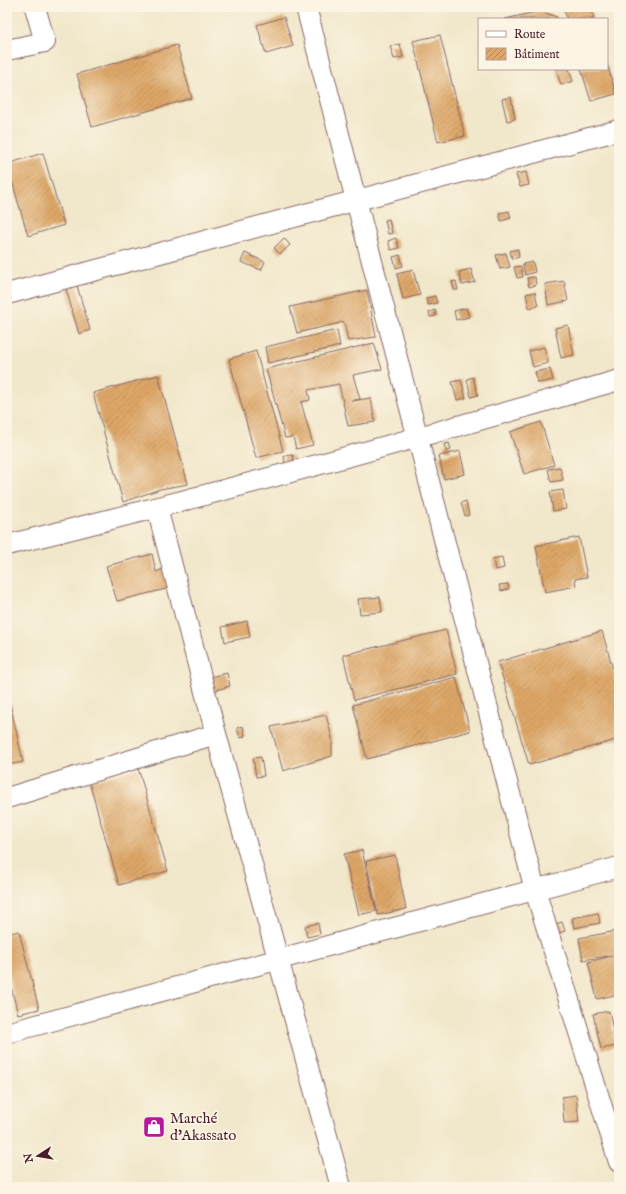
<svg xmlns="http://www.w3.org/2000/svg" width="626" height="1194" font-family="'IM FELL English',serif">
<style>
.building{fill:url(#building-hatch)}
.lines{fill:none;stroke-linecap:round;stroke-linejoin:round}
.minor-casing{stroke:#846563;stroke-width:22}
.minor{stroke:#fff;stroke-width:20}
.labels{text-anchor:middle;stroke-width:3.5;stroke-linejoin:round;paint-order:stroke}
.poi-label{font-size:15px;fill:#4a1f2b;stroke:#fcf5e5;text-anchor:start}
</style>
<defs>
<pattern id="building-hatch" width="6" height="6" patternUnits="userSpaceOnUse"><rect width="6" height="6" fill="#dea768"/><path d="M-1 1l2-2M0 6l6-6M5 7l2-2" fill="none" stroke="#b68756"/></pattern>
</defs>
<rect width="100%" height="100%" fill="#fcf5e5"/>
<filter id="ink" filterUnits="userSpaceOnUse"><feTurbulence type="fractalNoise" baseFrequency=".025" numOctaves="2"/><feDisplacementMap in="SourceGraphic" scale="8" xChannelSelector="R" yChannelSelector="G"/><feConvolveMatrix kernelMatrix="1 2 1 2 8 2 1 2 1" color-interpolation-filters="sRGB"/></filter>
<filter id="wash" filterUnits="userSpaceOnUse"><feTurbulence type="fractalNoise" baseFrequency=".012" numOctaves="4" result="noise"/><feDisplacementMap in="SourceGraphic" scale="16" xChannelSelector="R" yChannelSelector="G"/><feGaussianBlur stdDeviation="0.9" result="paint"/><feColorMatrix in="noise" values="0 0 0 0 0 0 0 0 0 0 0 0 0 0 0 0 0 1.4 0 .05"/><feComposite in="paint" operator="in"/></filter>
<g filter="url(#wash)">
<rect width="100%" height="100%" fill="#f1e7ca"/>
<g id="blocks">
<g class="building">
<polygon points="563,7 591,7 594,19 567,19"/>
<polygon points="540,11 557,17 557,19 505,19"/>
<polygon points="284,17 293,46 266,54 257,25"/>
<polygon points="440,35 465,136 438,142 413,41"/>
<polygon points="400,44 403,57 394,59 390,46"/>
<polygon points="177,45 192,98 92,127 77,74"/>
<polygon points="607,64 616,94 591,101 581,69 607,69"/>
<polygon points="556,69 569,69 573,81 561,85"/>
<polygon points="511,97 515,119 507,121 502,99"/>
<polygon points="43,153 64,225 28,236 7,164"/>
<polygon points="526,172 529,185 520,187 516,174"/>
<polygon points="509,211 511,218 501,221 499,213"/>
<polygon points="389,219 392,233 388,234 385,220"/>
<polygon points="284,238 290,245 280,254 274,248"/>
<polygon points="396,238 399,248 391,250 388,241"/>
<polygon points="518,249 519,257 512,259 510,251"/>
<polygon points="245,253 265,262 261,270 241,262"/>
<polygon points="506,253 510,267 500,269 496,255"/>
<polygon points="400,255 403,266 396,268 393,257"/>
<polygon points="533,262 535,272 525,275 523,264"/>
<polygon points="521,266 523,277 517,278 514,267"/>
<polygon points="471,269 475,282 462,285 459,272"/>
<polygon points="413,270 420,295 403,299 397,274"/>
<polygon points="535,277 536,285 529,287 527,278"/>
<polygon points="75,279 90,330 79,334 64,282"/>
<polygon points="456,281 458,290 454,290 452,282"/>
<polygon points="564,281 568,301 548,305 545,284"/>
<polygon points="367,290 376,337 348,341 344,322 297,333 290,307"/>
<polygon points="535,292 538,306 529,308 526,294"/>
<polygon points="435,296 437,303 428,305 426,298"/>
<polygon points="466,308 469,317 456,320 454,311"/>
<polygon points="435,310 436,316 430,317 429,312"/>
<polygon points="568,325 574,355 561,358 555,328"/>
<polygon points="337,330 340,346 268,363 265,347"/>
<polygon points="374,343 382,369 353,375 360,399 351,401 371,398 375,422 348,426 339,384 308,390 310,400 301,402 313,445 296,449 293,437 285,438 266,369"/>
<polygon points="544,347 548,363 533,367 529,351"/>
<polygon points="256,351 283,451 256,458 229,359"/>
<polygon points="550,369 553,380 538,383 535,372"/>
<polygon points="158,375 188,484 160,489 123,502 93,393"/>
<polygon points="473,377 478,395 471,397 467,379"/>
<polygon points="461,380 466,398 457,400 452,382"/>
<polygon points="541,422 554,465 524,474 510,432"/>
<polygon points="449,443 451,450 446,451 444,444"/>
<polygon points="460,451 465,474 444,479 439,456"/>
<polygon points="293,455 294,462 285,463 284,456"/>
<polygon points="560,467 563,480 551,482 548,469"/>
<polygon points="563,490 566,509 553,511 550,492"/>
<polygon points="466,501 469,515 465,516 461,503"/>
<polygon points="579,537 587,577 575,579 576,586 545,592 536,546"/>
<polygon points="152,554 156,572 165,568 170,588 117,601 106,566"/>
<polygon points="502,557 504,568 495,570 493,559"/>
<polygon points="508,584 509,589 501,591 499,585"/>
<polygon points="380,597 382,612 360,614 358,599"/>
<polygon points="247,621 250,637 225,642 222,627"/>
<polygon points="446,630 457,674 354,700 343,655"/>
<polygon points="602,631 619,690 619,739 529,765 498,662"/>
<polygon points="227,673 230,686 214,691 210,677"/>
<polygon points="456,677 470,731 367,759 353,705"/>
<polygon points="7,690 23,762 7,765"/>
<polygon points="326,715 332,738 332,756 283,771 271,727"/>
<polygon points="243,726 245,736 240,738 237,728"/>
<polygon points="261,757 264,776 256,777 253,758"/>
<polygon points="138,768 168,871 119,885 89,782"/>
<polygon points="362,850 376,911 359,915 344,854"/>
<polygon points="395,855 406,909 378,915 366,861"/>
<polygon points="598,913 600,923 574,928 572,918"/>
<polygon points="562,922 565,931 552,935 549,926"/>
<polygon points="318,923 320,934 307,937 305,926"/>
<polygon points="19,931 39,1009 18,1014 7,972 7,934"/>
<polygon points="617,931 619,954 583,960 579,938"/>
<polygon points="619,954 619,994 597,999 588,962"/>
<polygon points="609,1011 616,1046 601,1049 593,1014"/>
<polygon points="576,1095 579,1122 564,1123 562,1097"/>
</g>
</g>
</g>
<g filter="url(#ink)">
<use href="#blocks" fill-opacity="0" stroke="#846563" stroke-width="1"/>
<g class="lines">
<g class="minor-casing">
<g id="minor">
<polyline points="306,7 535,890 619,1162"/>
<polyline points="7,50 45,42 35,7"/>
<polyline points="7,294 619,130"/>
<path d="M7 545C213 495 416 439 619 380"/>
<polyline points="216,734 341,1187"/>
<polyline points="7,798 216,734 157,508"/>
<polyline points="7,1033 619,867"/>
</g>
</g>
<use href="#minor" class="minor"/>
</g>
</g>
<defs>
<g id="shop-square" transform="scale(1.15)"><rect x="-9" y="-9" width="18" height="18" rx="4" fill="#b5179e" stroke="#fcf5e5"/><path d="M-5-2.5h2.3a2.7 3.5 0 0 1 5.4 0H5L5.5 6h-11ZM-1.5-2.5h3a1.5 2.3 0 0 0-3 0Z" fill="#fff"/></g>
</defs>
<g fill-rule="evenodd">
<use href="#shop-square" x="154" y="1127"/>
</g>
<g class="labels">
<g class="poi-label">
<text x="170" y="1123">Marché<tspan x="170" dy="17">d'Akassato</tspan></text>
</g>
</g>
<rect width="626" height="1194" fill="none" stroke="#fcf5e5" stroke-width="24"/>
<rect x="478" y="18" width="130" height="52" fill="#fcf5e5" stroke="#b59f9b"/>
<rect x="486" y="31" width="20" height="6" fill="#ffffff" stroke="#b59f9b"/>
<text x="514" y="38" font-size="12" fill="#4a1f2b">Route</text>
<rect x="486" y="48" width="20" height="12" fill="url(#building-hatch)" stroke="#b59f9b"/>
<text x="514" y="58" font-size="12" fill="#4a1f2b">Bâtiment</text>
<g transform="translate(38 1156) rotate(258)" stroke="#fcf5e5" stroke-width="3" paint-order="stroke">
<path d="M0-3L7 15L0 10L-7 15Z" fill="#4a1f2b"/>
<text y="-6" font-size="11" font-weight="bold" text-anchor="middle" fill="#4a1f2b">N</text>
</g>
</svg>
